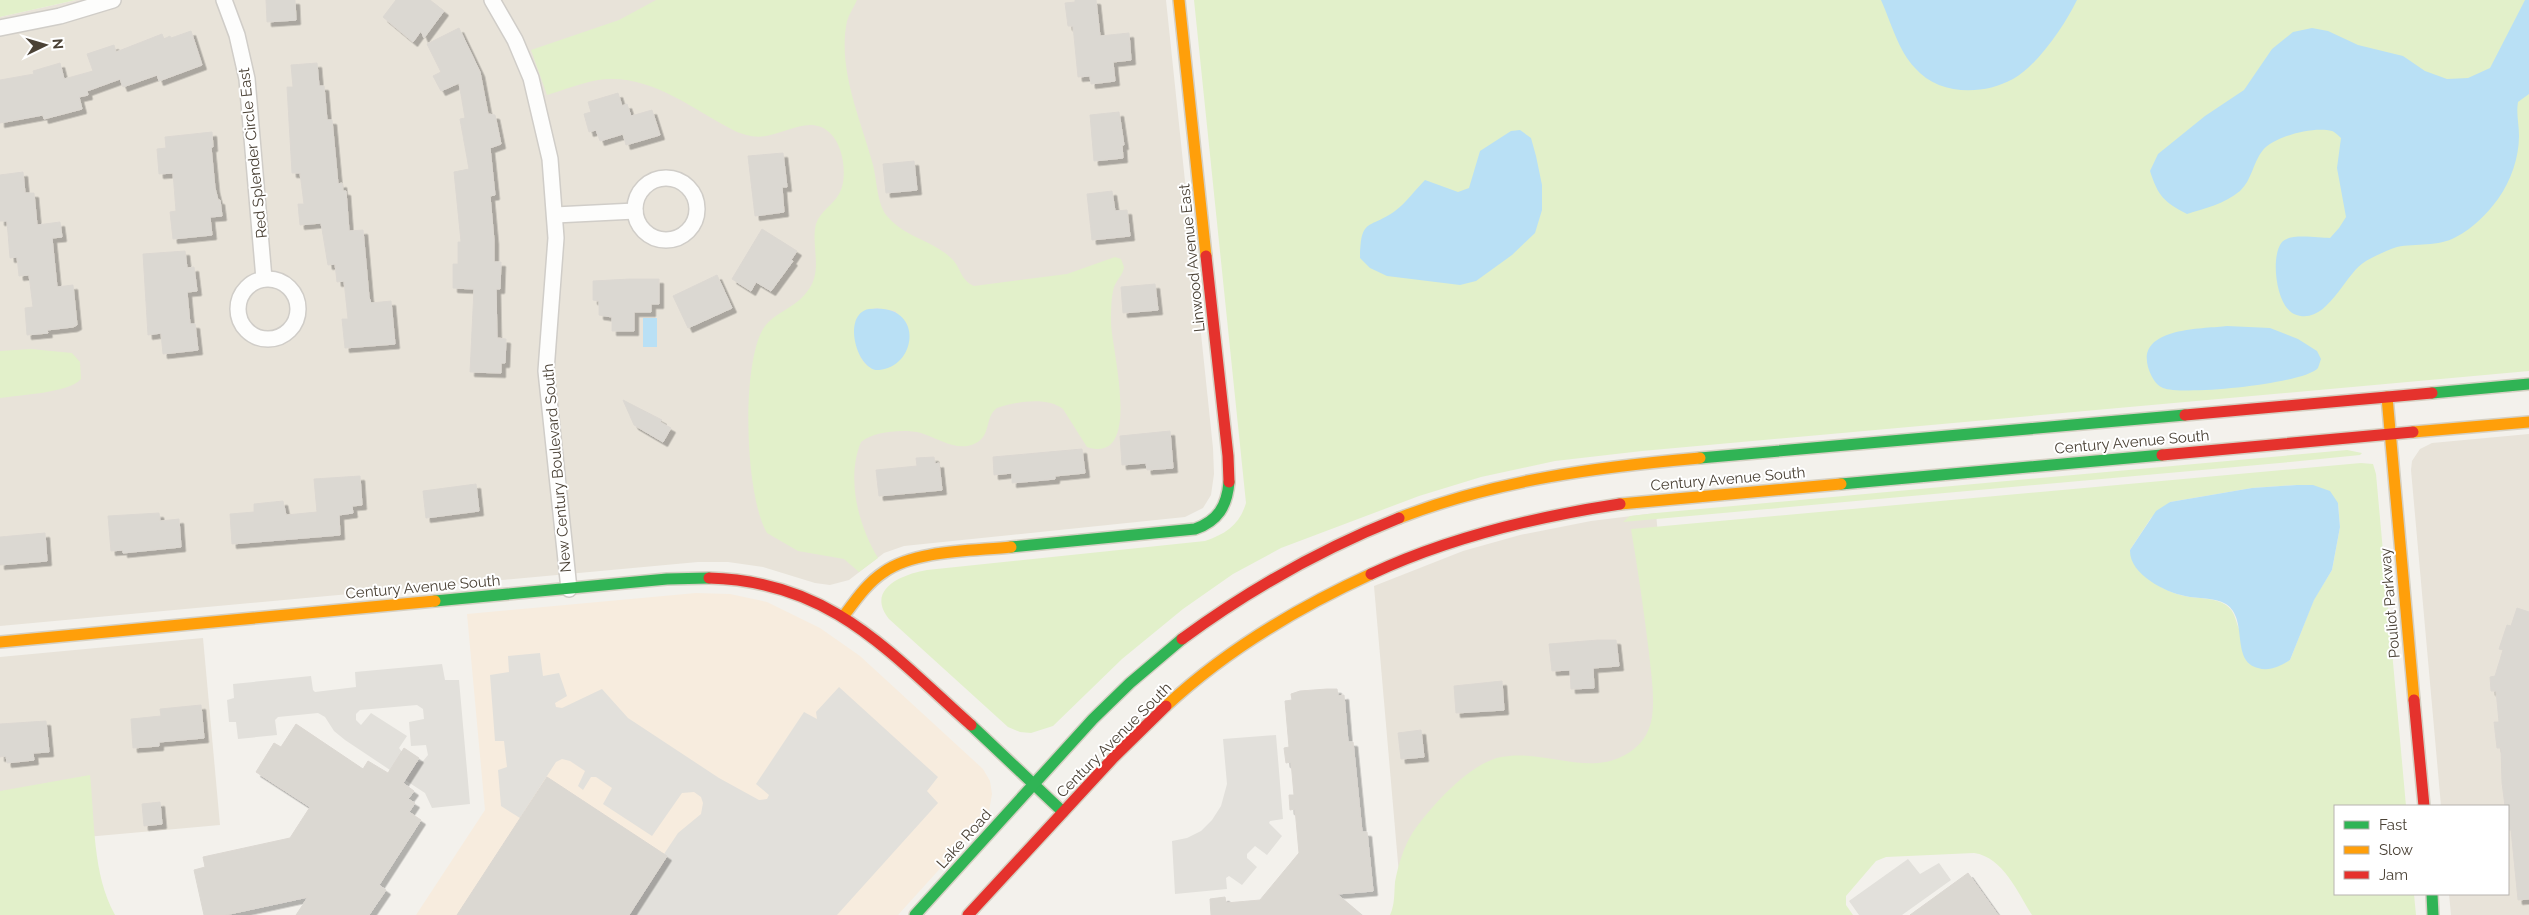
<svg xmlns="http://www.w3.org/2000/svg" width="2529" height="915" font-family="Raleway,sans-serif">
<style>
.residential{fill:#e8e3d9}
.commercial{fill:#f7ecde}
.green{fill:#e2f0ca;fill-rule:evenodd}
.parking{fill:#e2e0db}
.water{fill:#b9e0f5}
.building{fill:#dbd8d2;stroke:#dcd8d2;filter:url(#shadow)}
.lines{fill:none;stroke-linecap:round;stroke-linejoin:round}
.street-casing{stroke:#d0cdc8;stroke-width:18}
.fast-casing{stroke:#d5d0c3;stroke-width:14}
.slow-casing{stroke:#d5d0c3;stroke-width:14}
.jam-casing{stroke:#d5d0c3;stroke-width:14}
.street{stroke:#fdfdfc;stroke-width:15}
.fast{stroke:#30b455;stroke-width:11}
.slow{stroke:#ff9f0a;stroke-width:11}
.jam{stroke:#e5322d;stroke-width:11}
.labels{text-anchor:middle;stroke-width:4;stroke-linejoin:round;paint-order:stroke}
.street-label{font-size:15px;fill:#4b4236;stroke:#fff}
</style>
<defs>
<filter id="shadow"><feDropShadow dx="4.5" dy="4.5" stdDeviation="0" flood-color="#0004"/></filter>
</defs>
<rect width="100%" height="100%" fill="#f3f1ec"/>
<g class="residential">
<polygon points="76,0 1166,0 1213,448 1214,474 1211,495 1203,508 1185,517 904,546 884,553 849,580 830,585 815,583 763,567 728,562 698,562 0,626 0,17"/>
<polygon points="2529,434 2529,915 2451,915 2449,894 2508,894 2508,806 2441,806 2411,470 2412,461 2420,449 2432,443"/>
<polygon points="1656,513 1687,860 1400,886 1374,586 1463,551 1520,535 1591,521"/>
<polygon points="203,638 220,825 86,837 0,860 0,657"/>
</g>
<polygon class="commercial" points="696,593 730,594 767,602 820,628 860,656 983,769 990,781 992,794 989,811 984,820 898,915 416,915 485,810 467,614"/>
<g class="green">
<polygon points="0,0 76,0 0,17"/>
<path d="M656 0H857C854 7 849 14 847 21 837 69 861 120 873 165 877 181 877 204 887 216 904 237 932 240 951 258 961 267 960 280 974 286L1067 274 1115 257 1121 259 1124 267C1123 275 1117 279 1114 287 1111 297 1111 311 1111 322 1111 347 1144 466 1087 447L1063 409C1047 396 1015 402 997 408 985 416 991 436 976 443 958 453 938 438 921 433 904 429 875 431 861 442 846 478 858 525 878 558L859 572 844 559 798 551 767 533C745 496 741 367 763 329 775 310 799 309 812 284 821 265 811 243 816 224 820 211 833 205 839 194 848 179 844 146 830 133 811 115 787 133 766 136 755 138 743 135 733 130 690 108 650 73 598 80 581 83 564 90 547 95L531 50 619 20ZM875 308 895 311 907 324 909 338 879 370C858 368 857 345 854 329Z"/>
<path d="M1194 0H2529V371L1642 451 1555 461 1481 477 1419 496 1281 548 1233 574 1183 609 1122 659 1053 726 1031 733 1020 732 1008 727 889 619C865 589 903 574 927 570L1205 541C1226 534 1240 524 1246 503Z"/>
<path d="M31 349 72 353 80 362 81 379C69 393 19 395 0 398V351Z"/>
<polygon points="2347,450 2362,453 2360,455 2290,462 1623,522 1630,516 1656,513"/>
<path d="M2361 463 2373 464 2376 474 2406 806H2335V894H2414L2416 915H2032C2018 893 2003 857 1974 853L1886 857 1876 861 1846 896V905L1853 915H1390C1395 904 1394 893 1395 882 1398 865 1404 846 1413 832 1431 806 1470 763 1501 757 1546 748 1594 781 1634 749 1644 741 1650 730 1652 717 1655 696 1651 674 1649 653 1644 612 1638 570 1631 529ZM2297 485 2338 503 2340 527 2332 570 2314 599 2290 660 2273 668C2264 658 2245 642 2240 631 2235 621 2236 612 2226 605 2215 597 2198 599 2185 596 2163 592 2134 572 2130 550L2151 518 2170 502 2252 488Z"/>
<path d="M90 775C95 821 92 873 115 915H0V791Z"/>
</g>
<g class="parking">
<polygon points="540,653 543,676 559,673 567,696 555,703 556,707 562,708 602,689 628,718 719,778 759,800 767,799 769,795 756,784 804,712 817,719 816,712 839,687 938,777 927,791 938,803 837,915 629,915 667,857 664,854 678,833 701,814 703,803 701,797 694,792 682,793 652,836 603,804 612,788 596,777 591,777 583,790 578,786 585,771 570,761 562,759 556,762 520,818 501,806 498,770 507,767 504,741 495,741 490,675 509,672 508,656"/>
<polygon points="442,664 445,680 459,680 470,804 432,808 425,793 405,780 417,762 423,761 428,755 426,745 411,746 409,722 424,719 423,709 417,705 360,710 356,714 356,720 361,725 371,713 407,736 399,748 402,752 390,770 345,740 334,731 325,717 318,713 278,717 275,720 277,735 238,739 236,722 229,722 227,700 234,698 233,684 311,676 313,690 315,692 356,687 355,672"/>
<polygon points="1276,735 1283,819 1270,821 1269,823 1282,836 1267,855 1255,846 1247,854 1247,858 1257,867 1242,885 1229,876 1226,878 1227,889 1175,894 1172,841 1187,838 1201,831 1212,820 1221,806 1227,784 1223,739"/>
<polygon points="1908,859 1920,874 1939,863 1951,880 1902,915 1859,915 1849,901"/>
</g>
<g class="water">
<path d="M1881 0H2077C2065 25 2037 66 2013 79 1982 96 1938 95 1915 68 1898 50 1891 22 1881 0Z"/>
<path d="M2525 0H2529V94L2518 102C2516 113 2519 124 2519 136 2519 157 2511 181 2498 199 2487 214 2473 228 2456 237 2438 247 2416 243 2397 247 2387 250 2375 256 2366 261 2344 273 2327 328 2294 314 2276 306 2270 256 2282 242 2290 233 2318 238 2330 238L2339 228 2346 217 2337 168 2341 138C2339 136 2335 132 2332 131 2314 126 2275 136 2263 150 2253 162 2252 180 2240 191 2224 204 2206 208 2187 214 2164 202 2158 196 2150 171L2158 154 2205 116 2244 90 2272 49 2293 32 2312 28 2328 31 2358 45 2403 56 2425 71 2447 79 2468 78 2490 68Z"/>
<path d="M1520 130 1531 138 1536 156 1542 185V210L1535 233 1512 255 1476 281 1460 285 1387 276 1370 268 1360 258C1361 217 1368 230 1395 211 1406 203 1415 190 1425 180L1458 192 1469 188 1480 151 1511 131Z"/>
<path d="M869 309C925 302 918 367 879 370 857 372 841 314 869 309Z"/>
<rect x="643" y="318" width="14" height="29"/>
<path d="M2227 326 2270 328 2298 339 2317 351 2321 359 2318 368C2304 384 2183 396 2163 388 2155 385 2150 374 2148 367 2137 327 2203 329 2227 326Z"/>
<path d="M2297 485H2313L2330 491 2338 503 2340 527 2332 570 2314 600 2290 660C2281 666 2269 672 2258 668 2230 661 2249 619 2226 604 2214 597 2198 599 2185 596 2165 592 2129 574 2130 550L2156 511 2170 502 2252 488Z"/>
</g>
<g class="building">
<polygon points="266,0 295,0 296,20 267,22"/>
<polygon points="396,0 430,0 444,11 424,38 421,31 413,42 383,17"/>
<polygon points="1075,0 1096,0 1100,36 1129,33 1131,60 1113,62 1115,81 1091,84 1090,76 1078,77 1073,26 1068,26 1065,3 1075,2"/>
<polygon points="459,28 480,72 488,114 495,115 501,144 490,148 495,195 490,196 494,240 494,262 501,262 500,289 496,289 497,338 506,339 505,363 501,363 501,373 470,372 474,289 453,288 453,264 458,264 458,242 461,242 454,172 469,169 460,119 465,118 459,83 441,91 433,76 441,72 427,44"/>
<polygon points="191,31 202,65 159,81 157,75 123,87 120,79 87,91 88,95 79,97 82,109 44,119 43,115 0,123 0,80 34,74 33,71 60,63 64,79 93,71 87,54 114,45 116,52 162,34 164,39 170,36 171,38"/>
<polygon points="317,63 319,86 324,86 327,120 332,120 338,184 342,183 343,191 346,191 349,231 363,230 369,297 371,303 391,301 395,344 345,348 342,319 348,319 344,281 337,282 335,264 328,265 321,223 300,225 298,204 304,204 300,173 292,173 287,87 293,87 291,65"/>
<polygon points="618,93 622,106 627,104 631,116 652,110 660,135 626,145 623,134 600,141 596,130 589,132 584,114 591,112 588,102"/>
<polygon points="1119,112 1124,145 1122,145 1123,158 1094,161 1090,115"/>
<polygon points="212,132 213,147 211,147 215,188 218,200 220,200 222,216 210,217 212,235 173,239 170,212 176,211 173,173 159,174 157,149 166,148 165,137"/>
<polygon points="783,153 787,187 782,187 784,212 755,216 748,156"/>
<polygon points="914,161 917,190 886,193 883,164"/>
<polygon points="23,172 25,193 34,193 37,225 60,222 62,237 52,238 57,287 73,285 77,325 73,327 47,330 48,333 27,335 25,308 33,307 29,275 19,276 17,257 10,258 7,221 0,221 0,175"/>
<polygon points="1112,191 1115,211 1127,210 1130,236 1092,240 1087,194"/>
<polygon points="762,229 797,251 791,260 793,261 771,291 756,282 751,291 732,279"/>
<polygon points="185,251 187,268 194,267 197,291 187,292 190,324 195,324 198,350 163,354 161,333 148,335 143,254"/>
<polygon points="717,275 732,308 688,328 673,296"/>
<polygon points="630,279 659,279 659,304 651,304 651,312 634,312 634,331 612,331 612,317 599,315 599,301 593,300 593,281"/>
<polygon points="1155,284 1158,310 1123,313 1121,287"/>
<polygon points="623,400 662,420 660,422 671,428 663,442 634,425"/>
<polygon points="1170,431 1173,468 1147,470 1146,463 1122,465 1120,436"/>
<polygon points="1082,449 1085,473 1055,476 1055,479 1012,483 1012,473 994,475 993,457"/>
<polygon points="934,457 935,464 939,463 942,490 879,496 876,470 917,466 916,458"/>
<polygon points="360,476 362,505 352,506 353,513 339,515 340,535 232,544 230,514 254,512 254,504 283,501 286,515 317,512 314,479"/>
<polygon points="476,484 479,511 426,518 423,491"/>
<polygon points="159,513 160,521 179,519 181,547 123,553 123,550 111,551 108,516"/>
<polygon points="45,533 47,561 0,565 0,537"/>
<polygon points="2517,608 2529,612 2529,899 2518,900 2511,830 2508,830 2508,806 2505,806 2502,783 2501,748 2497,748 2494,722 2499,722 2496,691 2491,691 2490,677 2495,676 2503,650 2499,649 2507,625 2511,626"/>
<polygon points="1598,640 1616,640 1619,666 1593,668 1594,688 1571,689 1570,670 1552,671 1549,644"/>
<polygon points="1502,681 1504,710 1456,713 1454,686"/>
<polygon points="1327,689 1337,689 1338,696 1344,695 1348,742 1353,742 1362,832 1367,832 1373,891 1337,894 1362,915 1211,915 1210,899 1225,897 1226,903 1260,900 1299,853 1295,809 1290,810 1289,795 1294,795 1291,762 1286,763 1284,748 1289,747 1285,701 1292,700 1291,694 1300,691"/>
<polygon points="201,705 204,738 159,742 159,746 133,748 131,719 161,716 160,709"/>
<polygon points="46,721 49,752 33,753 34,760 7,763 6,756 0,757 0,724"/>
<polygon points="296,724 363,769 368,761 388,773 404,748 419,758 403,783 414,791 408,799 415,803 409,812 421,820 379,885 386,890 369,915 296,915 308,897 225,915 204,915 194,870 205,867 203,857 290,838 310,807 256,772 274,743 281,747"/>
<polygon points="1421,730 1424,757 1401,759 1398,733"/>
<polygon points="547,777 667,856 629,915 457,915"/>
<polygon points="160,802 162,824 144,826 142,804"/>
<polygon points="1968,873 1998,915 1910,915"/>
</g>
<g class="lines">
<g class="street-casing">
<g id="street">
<polyline points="224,0 237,35 247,79 264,279"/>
<polyline points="492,0 515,40 531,78 550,159 556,238 546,371 569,589"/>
<polyline points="0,28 60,16 113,0"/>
<circle cx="666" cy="209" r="31"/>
<polyline points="555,215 635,211"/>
<circle cx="268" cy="309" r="30"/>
</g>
</g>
<g class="fast-casing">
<g id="fast">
<polyline points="2432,393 2529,384"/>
<polyline points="1700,458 2185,415"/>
<polyline points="1841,484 2162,455"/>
<path d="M1011 547 1195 529C1218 521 1227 506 1229 482"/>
<polyline points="435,601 667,579 709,578"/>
<polyline points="971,725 1063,812"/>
<polyline points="2432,894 2433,915"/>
<polyline points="915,915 1093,719 1130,683 1182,639"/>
</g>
</g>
<g class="slow-casing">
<g id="slow">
<polyline points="1179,0 1206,256"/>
<polyline points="2387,397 2414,700"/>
<polyline points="2413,432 2529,422"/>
<polyline points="1620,504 1841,484"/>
<path d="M1399 518C1496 480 1598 467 1700 458"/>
<path d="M843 617C855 601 867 583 884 572 915 550 973 551 1011 547"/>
<polyline points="0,642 435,601"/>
<path d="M1166 706C1226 650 1297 608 1371 574"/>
</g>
</g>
<g class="jam-casing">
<g id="jam">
<polyline points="1206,256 1228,456 1229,482"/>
<polyline points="2185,415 2432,393"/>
<polyline points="2162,455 2413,432"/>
<path d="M1371 574C1450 537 1534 517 1620 504"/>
<path d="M709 578C830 581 888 651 971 725"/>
<path d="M1182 639C1250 589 1321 549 1399 518"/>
<polyline points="2414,700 2424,806"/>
<polyline points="968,915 1114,757 1166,706"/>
</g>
</g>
<use href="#street" class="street"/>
<use href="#fast" class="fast"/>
<use href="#slow" class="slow"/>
<use href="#jam" class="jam"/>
</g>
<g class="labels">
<g class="street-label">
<text transform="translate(253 153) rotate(-96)" y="5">Red Splender Circle East</text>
<text transform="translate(1192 258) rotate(-96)" y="5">Linwood Avenue East</text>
<text transform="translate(2132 442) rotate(-5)" y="5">Century Avenue South</text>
<text transform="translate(557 468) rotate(-95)" y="5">New Century Boulevard South</text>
<text transform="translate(1728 479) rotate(-5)" y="5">Century Avenue South</text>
<text transform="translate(423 587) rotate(-5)" y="5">Century Avenue South</text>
<text transform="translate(2390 603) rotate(-95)" y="5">Pouliot Parkway</text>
<text transform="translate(1114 740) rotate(-45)" y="5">Century Avenue South</text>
<text transform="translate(964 839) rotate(-48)" y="5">Lake Road</text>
</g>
</g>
<rect x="2334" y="805" width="175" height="90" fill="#ffffff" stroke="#b7b3af"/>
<rect x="2344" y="821" width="25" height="8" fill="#30b455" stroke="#b7b3af"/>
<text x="2379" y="830" font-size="15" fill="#4b4236">Fast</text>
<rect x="2344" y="846" width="25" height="8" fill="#ff9f0a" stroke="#b7b3af"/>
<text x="2379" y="855" font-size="15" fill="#4b4236">Slow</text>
<rect x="2344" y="871" width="25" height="8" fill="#e5322d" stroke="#b7b3af"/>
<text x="2379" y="880" font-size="15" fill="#4b4236">Jam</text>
<g transform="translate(45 45) rotate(85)" stroke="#ffffff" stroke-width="4" paint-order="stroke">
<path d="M0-4L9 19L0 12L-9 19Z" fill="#4b4236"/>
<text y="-8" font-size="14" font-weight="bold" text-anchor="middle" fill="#4b4236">N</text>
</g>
</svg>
